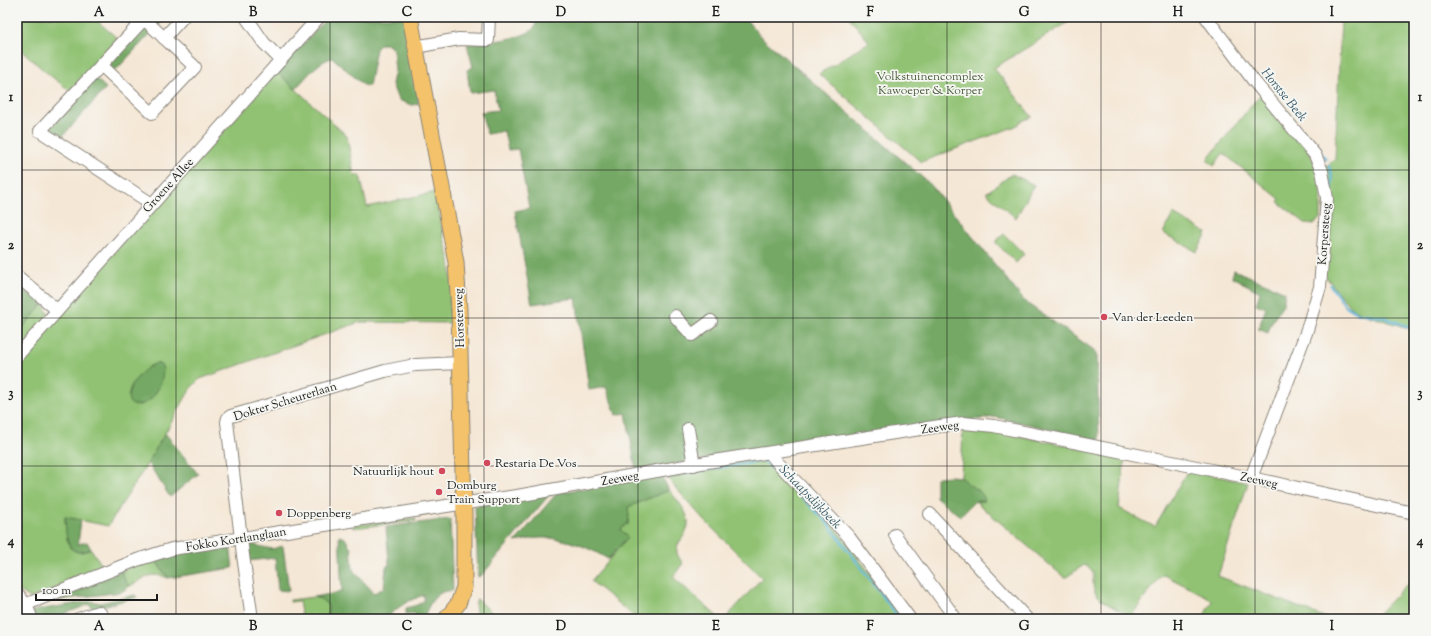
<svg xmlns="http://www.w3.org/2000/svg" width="1431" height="636" font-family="'Sorts Mill Goudy',serif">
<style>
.green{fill:#91c273;stroke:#566f48;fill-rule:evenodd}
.forest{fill:#74a865;stroke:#486240}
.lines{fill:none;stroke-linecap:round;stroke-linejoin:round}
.stream{stroke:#5bb5d9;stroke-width:2.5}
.minor-casing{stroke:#888278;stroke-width:14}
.major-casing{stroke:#888278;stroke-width:17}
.minor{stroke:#fff;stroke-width:12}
.major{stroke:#f3c26a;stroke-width:15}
.grid{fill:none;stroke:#1c1c1c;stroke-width:1;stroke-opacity:0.55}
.poi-dot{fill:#d1495b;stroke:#f6f6f2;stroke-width:1.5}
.labels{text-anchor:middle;stroke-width:3.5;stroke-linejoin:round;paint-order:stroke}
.park-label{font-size:12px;fill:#4b5e3f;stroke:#f6f6f2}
.street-label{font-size:12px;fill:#1c1c1c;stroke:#f6f6f2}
.poi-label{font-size:12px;fill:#1c1c1c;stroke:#f6f6f2;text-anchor:start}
.water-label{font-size:13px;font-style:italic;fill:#355968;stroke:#f6f6f2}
.neatline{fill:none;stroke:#1c1c1c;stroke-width:1.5}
.grid-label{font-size:13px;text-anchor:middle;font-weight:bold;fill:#1c1c1c}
</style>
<rect width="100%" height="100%" fill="#f6f6f2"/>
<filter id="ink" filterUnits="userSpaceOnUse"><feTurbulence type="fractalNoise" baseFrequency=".025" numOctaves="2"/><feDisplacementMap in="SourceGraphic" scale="8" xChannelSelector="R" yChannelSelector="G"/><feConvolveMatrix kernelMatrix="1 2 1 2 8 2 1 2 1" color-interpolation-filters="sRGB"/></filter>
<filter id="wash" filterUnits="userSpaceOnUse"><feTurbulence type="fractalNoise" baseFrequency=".012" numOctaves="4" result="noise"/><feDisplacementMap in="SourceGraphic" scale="16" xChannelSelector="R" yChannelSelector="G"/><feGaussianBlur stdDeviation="0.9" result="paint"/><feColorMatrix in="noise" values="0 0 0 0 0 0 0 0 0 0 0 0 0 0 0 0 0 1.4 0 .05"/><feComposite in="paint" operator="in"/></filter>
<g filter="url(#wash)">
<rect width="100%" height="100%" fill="#f5e7d5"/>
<g class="green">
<polygon points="17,17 93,17 118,39 70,91 41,68 17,46"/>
<polygon points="849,17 1074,17 1075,18 994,68 1032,117 1022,121 1016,126 921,162 819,74 869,42"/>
<polygon points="1341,17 1414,17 1414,330 1363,314 1352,308 1340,295 1323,273 1326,166 1335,159"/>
<path d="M277 72 347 136 354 176 360 175 367 207 436 192 444 238 450 261 453 293 450 296V316L452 323 360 322 200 379 191 388 148 463 108 526 65 517C67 535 65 561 91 549L105 570 30 598 17 589V528H20L21 508 17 506V360ZM151 365 147 402 140 405 135 406 134 382Z"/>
<polygon points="1260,95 1309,151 1321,178 1321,218 1314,224 1305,223 1278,202 1280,199 1223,153 1214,166 1207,160"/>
<polygon points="1012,174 1034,185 1016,218 986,193"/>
<polygon points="1173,214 1207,233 1197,252 1163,233"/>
<polygon points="1004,234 1024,254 1016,263 995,242"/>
<polygon points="43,304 50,317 17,353 17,334"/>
<path d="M963 428H978L1125 457 1119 508 1155 527 1188 470 1248 483 1218 576 1329 619H1202L1212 601 1206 596 1164 575 1160 577 1131 616C1122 612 1099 601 1095 592 1089 581 1100 571 1084 565L1065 578 975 501H984C978 494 966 484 961 477Z"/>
<polygon points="758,458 771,462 827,517 905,619 725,619 762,578 704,520 667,478 670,473"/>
<path d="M669 490C676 499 688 511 688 522 689 540 666 544 683 563L673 577 720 619H637L591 581 628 537 621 530C627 522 629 517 628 507Z"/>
<polygon points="415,518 416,521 353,528 353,525"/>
<path d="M156 558C157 565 164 572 168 578 151 571 145 578 130 586L126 583 121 571Z"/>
<polygon points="1414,577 1414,619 1373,619"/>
<polygon points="314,597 321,599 328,605 328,615 326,619 302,619 299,601 290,602 290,600"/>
<polygon points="477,599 499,619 477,619 475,604"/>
</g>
<g class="forest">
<polygon points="149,17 166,17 115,71 106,62"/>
<path d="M328 17H404L419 104 412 105 398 100 392 84 395 70 394 61V50L387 44H381L376 49 369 86H365L361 83 333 58C320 59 305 79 295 89L277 72Z"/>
<path d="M537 17H744L760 36 931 185 1025 302 1094 350 1097 357 1099 440 995 417 824 440 636 470 626 413 616 415 606 387 589 390 576 298 532 304 515 211 529 208 518 149 508 150 504 131 487 134 481 112 498 110 494 90 470 93 467 70 473 67 467 44C480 43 525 39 533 29 536 26 536 21 537 17Z"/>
<polygon points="96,79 106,88 59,140 48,131"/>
<polygon points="1234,270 1285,292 1283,304 1271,324 1268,333 1258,329 1266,308 1256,304 1260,292 1232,277"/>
<polygon points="17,285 43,304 17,334"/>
<path d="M157 363 162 366C166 379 154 403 139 405 124 408 128 390 133 383 139 375 147 366 157 363Z"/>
<polygon points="165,433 198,474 170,497 148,463"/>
<path d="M661 475 669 490 628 507 629 516 628 525 626 524 621 530 628 537 608 559C588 547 564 537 540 538 531 538 523 541 515 542L557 493Z"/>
<path d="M950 476 961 477C967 486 984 490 985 501H975L960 516 936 497V478L938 477Z"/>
<polygon points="550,494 482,575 478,577 475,506"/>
<path d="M65 517 81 520 78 544 87 542 91 549C65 560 66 535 65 517Z"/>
<path d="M450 519 453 591C437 588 427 606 424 619H416L415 613 406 614V608L417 605 424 601V595C409 600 397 607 386 619H326L328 615V605L321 599 314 597 342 592 339 536 345 538 351 548 353 570 374 593 384 588 386 567 389 565V562L386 527Z"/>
<polygon points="245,543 272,549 283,546 289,591 278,590 275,558 248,561"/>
<polygon points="230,545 233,568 168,578 155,559 177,553"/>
<polygon points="121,571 126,582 130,586 121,592 43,602"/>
<polygon points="135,595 137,597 92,609 90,604 59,616 59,619 36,619 32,611 91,601 100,603"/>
</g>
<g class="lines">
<g class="stream">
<polyline points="1302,130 1326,159"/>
<polyline points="1329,166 1332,179 1331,192"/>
<polyline points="1330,285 1345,305 1357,313 1372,315 1383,317 1414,329"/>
<polyline points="673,475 763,461 768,464 826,521 900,619"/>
</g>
</g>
</g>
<g filter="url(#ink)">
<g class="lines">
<g class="minor-casing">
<g id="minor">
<polyline points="146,17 40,131 152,204"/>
<polyline points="246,17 264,43 281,60"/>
<polyline points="1206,17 1253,80 1315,155 1322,171 1327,198 1320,287 1306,333 1251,478"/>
<polyline points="164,38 183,17"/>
<polyline points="415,47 459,39 488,40 489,17"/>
<polyline points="101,65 152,113 195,67 144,19"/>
<polyline points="17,276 57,310"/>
<polyline points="675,316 692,335 711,321"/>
<polyline points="17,356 319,17"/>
<polyline points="688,429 694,465"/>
<polyline points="770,453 776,461 849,537 910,619"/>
<polyline points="930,514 1027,619"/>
<polyline points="895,535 956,619"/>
<polyline points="17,593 26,605 32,619"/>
<polyline points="17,608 137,560 172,549 459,504 517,496 707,462 940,426 964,423 994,426 1251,478 1414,513"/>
<polyline points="78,619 98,612 101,614 103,619"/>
<polyline points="252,619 243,555 227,422 228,418 231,416 385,371 415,365 460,363"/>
</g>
</g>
<g class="major-casing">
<polyline id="major" points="410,17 456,262 459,310 464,515 464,587 458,604 446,619"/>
</g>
<use href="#minor" class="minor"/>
<use href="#major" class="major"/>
</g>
</g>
<path class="grid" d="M176 17V619M330 17V619M484 17V619M638 17V619M793 17V619M947 17V619M1101 17V619M1255 17V619M17 170H1414M17 318H1414M17 466H1414"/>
<g class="poi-dot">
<circle cx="1104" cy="317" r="4"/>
<circle cx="487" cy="463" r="4"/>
<circle cx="442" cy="471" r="4"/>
<circle cx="439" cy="492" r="4"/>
<circle cx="279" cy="513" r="4"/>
</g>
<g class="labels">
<g class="park-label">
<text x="930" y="80">Volkstuinencomplex<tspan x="930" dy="14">Kawoeper &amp; Korper</tspan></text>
</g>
<g class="street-label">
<text transform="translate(168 185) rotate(-48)" y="4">Groene Allee</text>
<text transform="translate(1324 234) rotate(-86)" y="4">Korpersteeg</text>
<text transform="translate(459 318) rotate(-92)" y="4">Horsterweg</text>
<text transform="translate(285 401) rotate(-17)" y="4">Dokter Scheurerlaan</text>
<text transform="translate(940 427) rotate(-8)" y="4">Zeeweg</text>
<text transform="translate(620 478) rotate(-10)" y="4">Zeeweg</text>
<text transform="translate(1259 480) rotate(12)" y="4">Zeeweg</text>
<text transform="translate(236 539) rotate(-9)" y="4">Fokko Kortlanglaan</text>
</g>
<g class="poi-label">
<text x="1112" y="321">Van der Leeden</text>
<text x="495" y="467">Restaria De Vos</text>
<text x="434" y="475" text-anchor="end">Natuurlijk hout</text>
<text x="447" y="489">Domburg<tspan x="447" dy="14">Train Support</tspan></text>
<text x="287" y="517">Doppenberg</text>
</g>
<g class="water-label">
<text transform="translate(1285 94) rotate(51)" y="5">Horstse Beek</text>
<text transform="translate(811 496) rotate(46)" y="5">Schaapsdijkbeek</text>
</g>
</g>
<rect width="1431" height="636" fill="none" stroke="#f6f6f2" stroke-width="44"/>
<path d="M36 594v6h121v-6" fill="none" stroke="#1c1c1c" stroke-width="2"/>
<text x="42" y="594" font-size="12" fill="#1c1c1c" stroke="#f6f6f2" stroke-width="3" paint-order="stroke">100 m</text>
<rect x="22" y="22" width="1387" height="592" class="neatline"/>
<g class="grid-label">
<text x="99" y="16">A</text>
<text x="253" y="16">B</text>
<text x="407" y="16">C</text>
<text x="561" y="16">D</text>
<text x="716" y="16">E</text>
<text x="870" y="16">F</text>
<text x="1024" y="16">G</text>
<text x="1178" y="16">H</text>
<text x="1332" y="16">I</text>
<text x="11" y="101">1</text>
<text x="1420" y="101">1</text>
<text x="11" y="249">2</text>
<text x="1420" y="249">2</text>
<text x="11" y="397">3</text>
<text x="1420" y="397">3</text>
<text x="11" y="545">4</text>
<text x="1420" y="545">4</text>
<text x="99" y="630">A</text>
<text x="253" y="630">B</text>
<text x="407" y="630">C</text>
<text x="561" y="630">D</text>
<text x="716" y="630">E</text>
<text x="870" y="630">F</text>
<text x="1024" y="630">G</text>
<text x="1178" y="630">H</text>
<text x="1332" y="630">I</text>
</g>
</svg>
